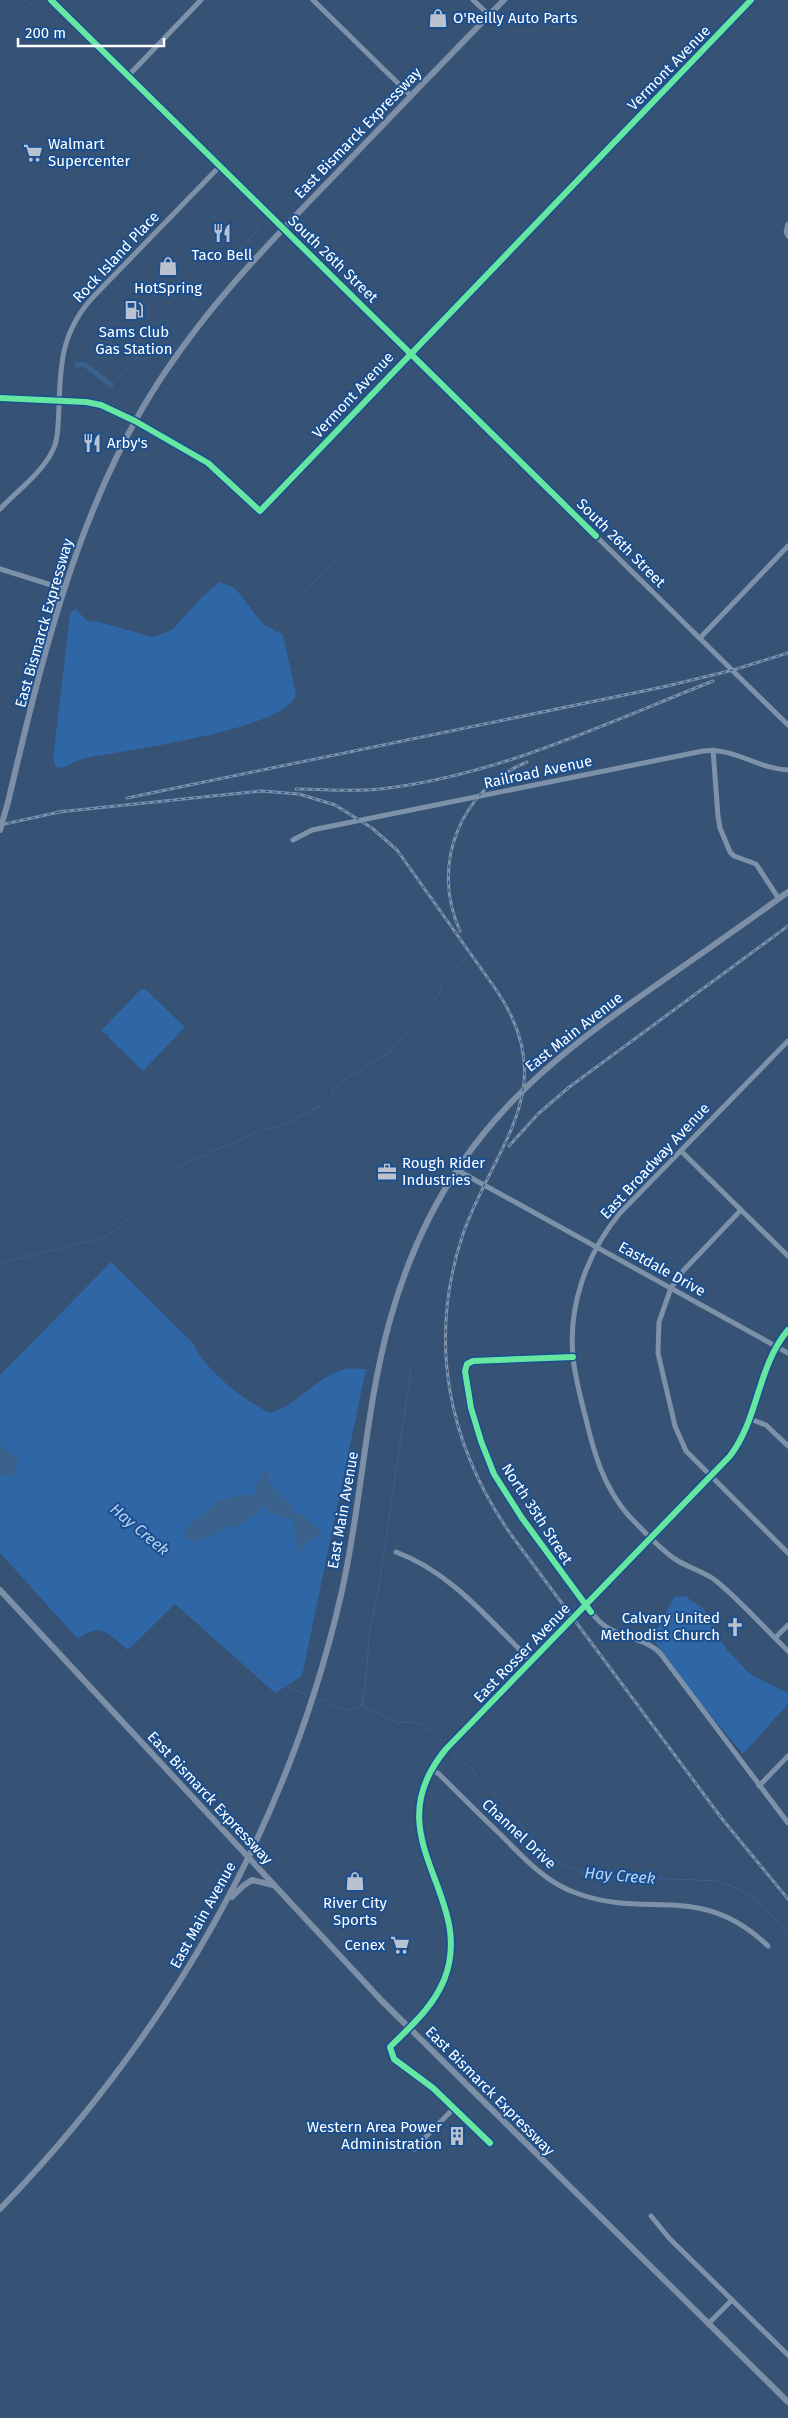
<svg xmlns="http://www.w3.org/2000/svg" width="788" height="2418" font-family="'Fira Sans',sans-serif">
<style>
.green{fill:#2f66a5}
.water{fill:#3b618d}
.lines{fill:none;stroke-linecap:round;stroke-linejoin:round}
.stream{stroke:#3b618d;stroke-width:1}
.canal{stroke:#3b618d;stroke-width:5}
.minor{stroke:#7d92a8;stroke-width:5}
.major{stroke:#7d8ea7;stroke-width:6}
.rail-casing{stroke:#7e92a7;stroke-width:3}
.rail{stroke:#1b4f8f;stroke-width:1;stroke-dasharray:4;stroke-linecap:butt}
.major-bridge{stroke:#7d8ea7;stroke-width:6}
.cycleway-casing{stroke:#1b4f8f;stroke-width:9}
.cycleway{stroke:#66e7a1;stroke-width:6}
.labels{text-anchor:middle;stroke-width:4;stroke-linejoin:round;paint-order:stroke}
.poi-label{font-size:15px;fill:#fff;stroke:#1b4f8f;text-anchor:start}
.street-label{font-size:15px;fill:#fff;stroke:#1b4f8f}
.water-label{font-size:16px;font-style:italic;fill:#b5d3f5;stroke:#1b4f8f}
</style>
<rect width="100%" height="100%" fill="#365274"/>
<g class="green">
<path d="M220 582 235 588 263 624 283 635 296 694C288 730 121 751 86 758 77 760 69 765 61 768L56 767 53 759 70 614 75 608 87 621 99 622 153 637 172 630 203 596Z"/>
<polygon points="141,989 145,989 185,1027 143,1071 108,1037 109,1036 106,1033 105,1034 101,1031"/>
<path d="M111 1262 193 1343C206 1371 243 1400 270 1413 299 1405 317 1375 346 1369 352 1368 360 1369 366 1369L302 1676 275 1693 175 1604 128 1650C109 1635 102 1621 78 1639L0 1553V1375Z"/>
<polygon points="685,1596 704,1609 712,1628 728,1651 750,1674 788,1693 788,1704 743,1754 672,1669 653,1638 674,1597"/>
</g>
<g class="water">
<polygon points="0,1442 3,1448 18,1458 17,1467 14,1475 6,1476 0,1474"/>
<polygon points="267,1471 269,1472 268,1480 278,1493 293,1505 294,1512 297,1514 302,1514 322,1533 321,1535 309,1541 299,1553 293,1525 295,1521 269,1512 267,1506 261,1508 260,1513 234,1528 226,1526 223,1530 198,1541 187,1540 185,1529 211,1508 216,1501 250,1494 257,1495 255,1486 261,1476"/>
</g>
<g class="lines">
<g class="stream">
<polyline points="25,0 42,13"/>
<polyline points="58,29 108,78"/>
<polyline points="127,97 199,170"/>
<polyline points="106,390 258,230 215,186"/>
<polyline points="273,628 376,514 470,425"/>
<polyline points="332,1098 333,1091 341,1081 389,1053 439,994 442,985 465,959"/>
<polyline points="174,1171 184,1164 262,1130 284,1125 327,1102"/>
<polyline points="0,1263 105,1237 116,1230 170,1176"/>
<polyline points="57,1409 63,1406 69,1409 81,1434 96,1452 104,1487 101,1495"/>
<polyline points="0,1410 38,1441 54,1462 100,1496 104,1502 114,1506 132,1526 172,1555 188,1582 196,1588 198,1600 219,1632 225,1635 234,1648 237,1658 272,1681 307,1695"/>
<path d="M319 1699C339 1704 339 1716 361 1705L397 1723 410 1722 419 1724 434 1731 441 1741"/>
<polyline points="361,1705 364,1696 370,1630 378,1593 411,1370"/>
<path d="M453 1753 473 1770 476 1776C484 1786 495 1793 503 1803 533 1838 549 1869 599 1876L718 1881 741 1890 761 1904 788 1934"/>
</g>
<polyline class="canal" points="77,365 84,364 111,385"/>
<g class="minor">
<polyline points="51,0 788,725"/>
<polyline points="313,0 411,96"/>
<polyline points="473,0 489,15"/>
<polyline points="129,75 201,0"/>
<polyline points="788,224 786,232 788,236"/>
<polyline points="0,398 86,402 101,405 135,421 208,463 260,511 751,0"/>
<path d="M0 509C18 490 46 470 55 445 59 433 58 419 59 407 60 363 62 330 94 296L220 166"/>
<polyline points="0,569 64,589"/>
<polyline points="700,638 788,546"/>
<polyline points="713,750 718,816 720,828 730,852 734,856 756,864 779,899"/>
<path d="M293 840 312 830 703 751C734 747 758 769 788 770"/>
<path d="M788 1041 620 1213C587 1253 568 1305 573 1357 575 1378 581 1399 586 1419 594 1454 604 1487 628 1515 643 1530 660 1550 678 1561 690 1568 704 1572 715 1580 741 1601 764 1628 788 1651"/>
<polyline points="681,1151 788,1256"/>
<polyline points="457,1170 788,1353"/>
<polyline points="741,1210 682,1272 671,1288 659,1322 658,1353 675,1426 686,1451 788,1553"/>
<path d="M573 1357 473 1361 467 1364C463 1373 466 1385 468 1394 478 1458 514 1507 551 1559 566 1581 581 1603 600 1622 617 1638 644 1637 660 1653L788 1823"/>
<polyline points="750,1419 766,1425 788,1446"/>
<path d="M396 1552C451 1572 490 1621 531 1661"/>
<polyline points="775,1638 788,1625"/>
<path d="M432 1770 439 1774C459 1794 480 1815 501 1835 524 1858 545 1882 576 1893 649 1920 700 1881 768 1946"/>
<polyline points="759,1786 788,1756"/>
<path d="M490 2143 433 2088 394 2059 390 2047C411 2026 433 2007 444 1980 478 1895 372 1838 446 1749L730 1456C759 1418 757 1367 788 1330"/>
<polyline points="414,2149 454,2108"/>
<polyline points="651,2216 669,2238 788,2355"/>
<polyline points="708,2324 732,2300"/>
</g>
<g class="major">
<path d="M8 802C40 667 72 530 142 409 192 323 260 252 329 181 387 121 445 60 504 0"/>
<polyline points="0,1590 382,2001 788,2402"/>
<polyline points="232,1897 243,1886 252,1880 273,1885"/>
<path d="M0 2209C167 2036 287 1830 341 1595 362 1504 365 1409 390 1320 405 1266 428 1213 459 1167 504 1099 565 1050 631 1003 683 966 736 930 788 892"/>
</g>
<g class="rail-casing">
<g id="rail">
<path d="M296 789C324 789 352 792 380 789 497 776 604 724 713 681"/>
<polyline points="127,798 663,687 733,670 788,653"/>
<path d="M58 812 261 791 299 794 335 805 372 828 397 850 497 991C563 1089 494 1145 463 1234 427 1341 448 1445 512 1536L723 1820 788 1899"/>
<polyline points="0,825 64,811"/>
<path d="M460 931C430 865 460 789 527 762"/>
<polyline points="509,1146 538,1114 568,1088 788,926"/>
</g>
</g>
<use href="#rail" class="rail"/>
<polyline class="major-bridge" points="0,830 8,802"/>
<g class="cycleway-casing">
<g id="cycleway">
<polyline points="51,0 596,536"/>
<polyline points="0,398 86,402 101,405 135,421 208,463 260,511 751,0"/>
<polyline points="573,1357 473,1361 467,1364 465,1371 471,1408 481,1441 494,1474 522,1518 591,1612"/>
<path d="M490 2143 433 2088 394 2059 390 2047C411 2026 433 2007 444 1980 478 1895 372 1838 446 1749L730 1456C759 1418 757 1367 788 1330"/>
</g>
</g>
<use href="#cycleway" class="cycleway"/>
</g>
<defs>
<g id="shop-bare" transform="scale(1.5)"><path d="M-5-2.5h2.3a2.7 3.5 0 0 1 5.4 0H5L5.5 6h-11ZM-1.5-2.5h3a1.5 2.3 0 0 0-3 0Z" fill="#b9c2ce" stroke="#1b4f8f" stroke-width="2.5" paint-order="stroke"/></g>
<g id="supermarket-bare" transform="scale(1.5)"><path d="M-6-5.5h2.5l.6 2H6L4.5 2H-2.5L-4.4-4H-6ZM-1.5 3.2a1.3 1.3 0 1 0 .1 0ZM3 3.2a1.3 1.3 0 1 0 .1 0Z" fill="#b9c2ce" stroke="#1b4f8f" stroke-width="2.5" paint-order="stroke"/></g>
<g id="restaurant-bare" transform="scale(1.5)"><path d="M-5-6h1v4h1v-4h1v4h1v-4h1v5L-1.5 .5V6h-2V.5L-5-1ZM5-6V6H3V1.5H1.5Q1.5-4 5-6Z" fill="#b9c2ce" stroke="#1b4f8f" stroke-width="2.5" paint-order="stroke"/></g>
<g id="fuel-bare" transform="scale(1.5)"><path d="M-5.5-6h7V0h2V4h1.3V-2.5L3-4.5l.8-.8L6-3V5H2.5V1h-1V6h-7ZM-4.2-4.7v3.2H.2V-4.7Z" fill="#b9c2ce" stroke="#1b4f8f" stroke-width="2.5" paint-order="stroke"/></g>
<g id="office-bare" transform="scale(1.5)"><path d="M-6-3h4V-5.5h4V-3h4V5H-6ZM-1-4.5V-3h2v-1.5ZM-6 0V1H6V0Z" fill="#b9c2ce" stroke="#1b4f8f" stroke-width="2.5" paint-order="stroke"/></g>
<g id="church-bare" transform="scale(1.5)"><path d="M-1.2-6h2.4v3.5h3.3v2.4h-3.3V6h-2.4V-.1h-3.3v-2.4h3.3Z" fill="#b9c2ce" stroke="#1b4f8f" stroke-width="2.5" paint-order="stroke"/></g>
<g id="building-bare" transform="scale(1.5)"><path d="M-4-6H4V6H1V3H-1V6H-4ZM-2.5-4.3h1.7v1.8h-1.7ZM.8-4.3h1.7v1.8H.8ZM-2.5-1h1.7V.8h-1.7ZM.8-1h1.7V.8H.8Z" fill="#b9c2ce" stroke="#1b4f8f" stroke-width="2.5" paint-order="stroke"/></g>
</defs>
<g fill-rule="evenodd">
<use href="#shop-bare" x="438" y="18"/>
<use href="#supermarket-bare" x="33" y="153"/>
<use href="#restaurant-bare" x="222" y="233"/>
<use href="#shop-bare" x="168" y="266"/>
<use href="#fuel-bare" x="134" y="310"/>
<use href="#restaurant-bare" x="92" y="443"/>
<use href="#office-bare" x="387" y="1172"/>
<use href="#church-bare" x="735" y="1627"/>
<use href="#shop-bare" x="355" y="1881"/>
<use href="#supermarket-bare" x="400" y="1945"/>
<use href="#building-bare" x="457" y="2136"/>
</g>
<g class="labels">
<g class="poi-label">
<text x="453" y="23">O'Reilly Auto Parts</text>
<text x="48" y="149">Walmart<tspan x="48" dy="17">Supercenter</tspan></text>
<text x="222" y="260" text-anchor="middle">Taco Bell</text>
<text x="168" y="293" text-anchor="middle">HotSpring</text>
<text x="134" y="337" text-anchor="middle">Sams Club<tspan x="134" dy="17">Gas Station</tspan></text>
<text x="107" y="448">Arby's</text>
<text x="402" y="1168">Rough Rider<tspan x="402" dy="17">Industries</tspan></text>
<text x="720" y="1623" text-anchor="end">Calvary United<tspan x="720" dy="17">Methodist Church</tspan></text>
<text x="355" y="1908" text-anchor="middle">River City<tspan x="355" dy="17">Sports</tspan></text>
<text x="385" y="1950" text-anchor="end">Cenex</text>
<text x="442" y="2132" text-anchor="end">Western Area Power<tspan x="442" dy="17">Administration</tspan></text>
</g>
<g class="street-label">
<text transform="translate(669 68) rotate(-46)" y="5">Vermont Avenue</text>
<text transform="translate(358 133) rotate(-46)" y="5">East Bismarck Expressway</text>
<text transform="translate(116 257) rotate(-47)" y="5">Rock Island Place</text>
<text transform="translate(333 259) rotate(44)" y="5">South 26th Street</text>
<text transform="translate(353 395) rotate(-47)" y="5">Vermont Avenue</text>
<text transform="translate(621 543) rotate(45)" y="5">South 26th Street</text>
<text transform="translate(44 623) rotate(-74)" y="5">East Bismarck Expressway</text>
<text transform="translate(538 772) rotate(-12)" y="5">Railroad Avenue</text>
<text transform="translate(574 1032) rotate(-38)" y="5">East Main Avenue</text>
<text transform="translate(655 1161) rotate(-47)" y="5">East Broadway Avenue</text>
<text transform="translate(662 1269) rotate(29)" y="5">Eastdale Drive</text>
<text transform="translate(343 1510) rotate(-80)" y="5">East Main Avenue</text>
<text transform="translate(537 1514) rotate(57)" y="5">North 35th Street</text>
<text transform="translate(522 1653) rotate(-46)" y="5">East Rosser Avenue</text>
<text transform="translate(210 1798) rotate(47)" y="5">East Bismarck Expressway</text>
<text transform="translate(519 1834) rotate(43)" y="5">Channel Drive</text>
<text transform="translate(203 1915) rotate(-61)" y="5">East Main Avenue</text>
<text transform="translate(490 2091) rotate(45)" y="5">East Bismarck Expressway</text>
</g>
<g class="water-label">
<text transform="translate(140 1529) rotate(40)" y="6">Hay Creek</text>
<text transform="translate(620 1875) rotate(5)" y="6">Hay Creek</text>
</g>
</g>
<path d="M18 38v8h146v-8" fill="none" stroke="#ffffff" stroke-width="2.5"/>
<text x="25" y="38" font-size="15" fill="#ffffff" stroke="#1b4f8f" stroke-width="4" paint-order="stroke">200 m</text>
</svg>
